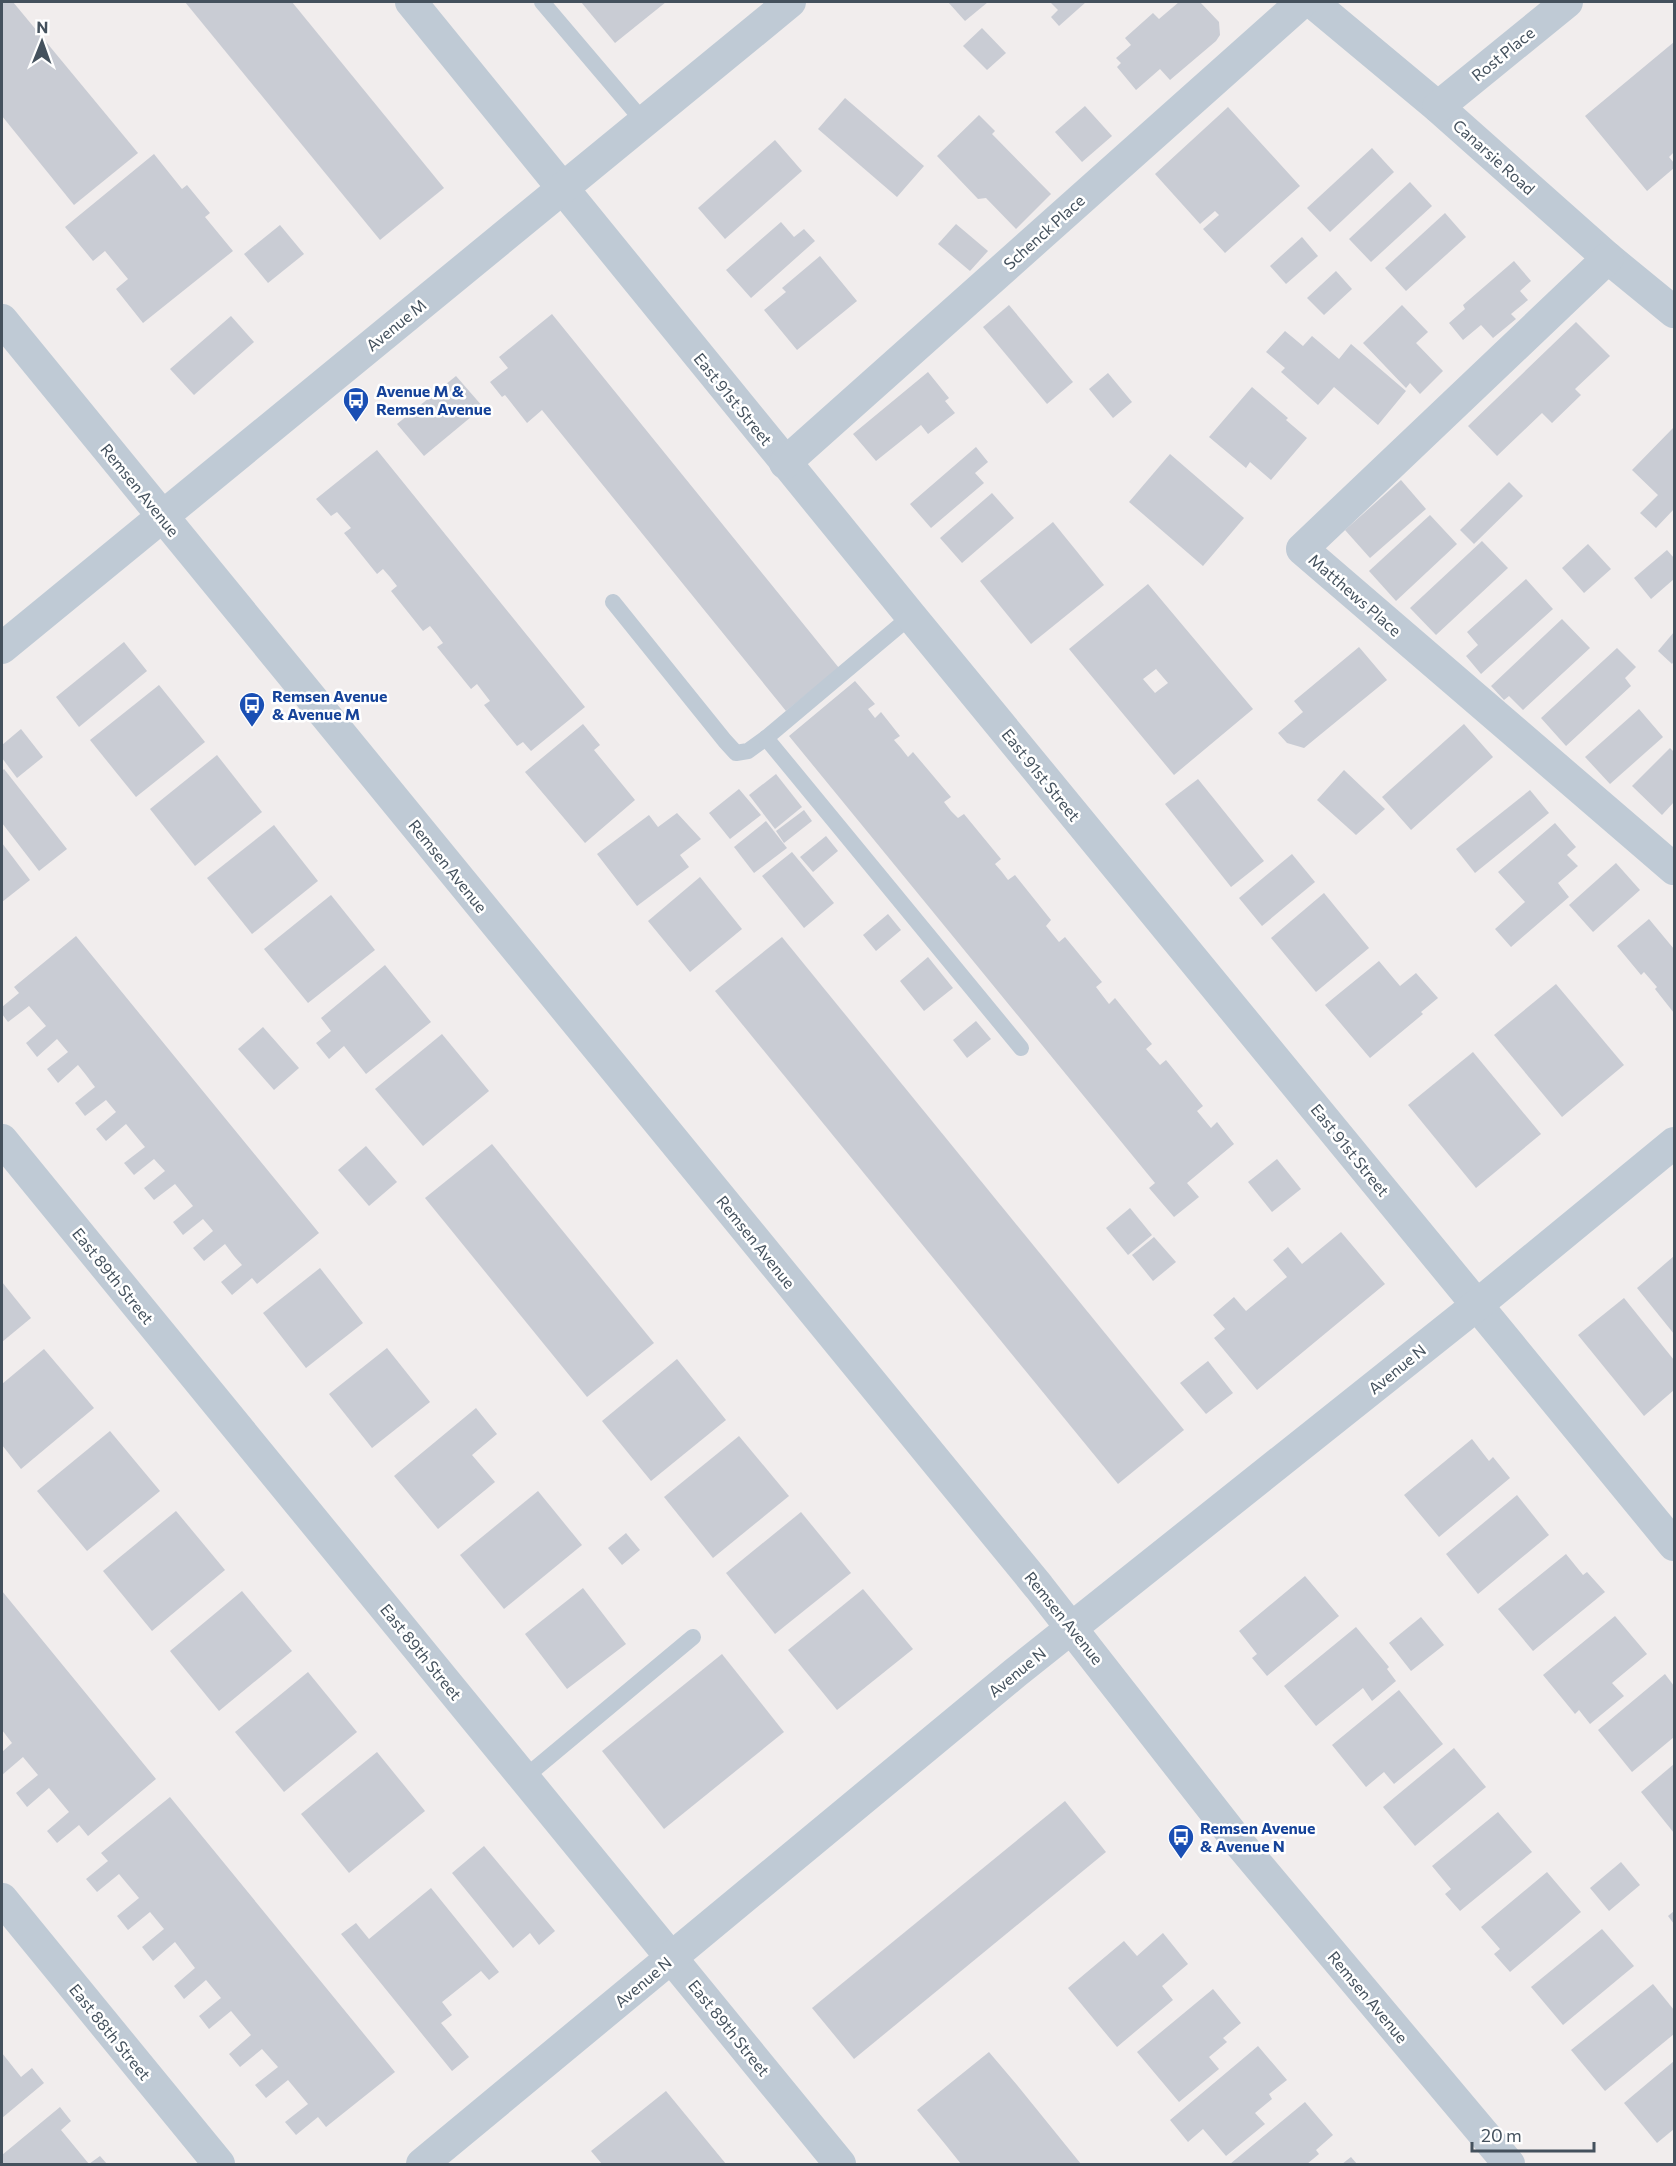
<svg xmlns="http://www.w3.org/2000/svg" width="1676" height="2166" font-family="Commissioner,sans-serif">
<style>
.building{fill:#c9ccd4;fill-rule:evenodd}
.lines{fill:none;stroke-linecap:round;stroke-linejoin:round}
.lane{stroke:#bfcad5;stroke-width:16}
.street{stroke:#bfcad5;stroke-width:32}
.labels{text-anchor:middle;stroke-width:5;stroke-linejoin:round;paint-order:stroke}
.street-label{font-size:16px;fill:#44515d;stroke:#fff}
.transit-label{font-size:16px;font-weight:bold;fill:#164399;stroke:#fff;text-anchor:start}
</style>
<rect width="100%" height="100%" fill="#f1eded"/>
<g class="building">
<polygon points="2,2 13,2 138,153 74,205 2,116"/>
<polygon points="185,2 292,2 444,188 380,240"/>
<polygon points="581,2 666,2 615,43"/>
<polygon points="948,2 988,2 965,21"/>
<polygon points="1050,2 1086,2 1059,26 1051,17 1058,10"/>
<polygon points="1179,2 1200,2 1219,22 1220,35 1216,41 1170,80 1160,69 1136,90 1117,67 1121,63 1116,58 1131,45 1125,38 1153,13 1159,19"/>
<polygon points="982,28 1006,53 987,70 963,46"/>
<polygon points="1674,42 1674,152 1669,157 1674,163 1674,168 1647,191 1585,116"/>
<polygon points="845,98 924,166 897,197 818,129"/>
<polygon points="1085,106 1112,136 1082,162 1055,132"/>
<polygon points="1228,107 1300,186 1225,253 1203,229 1219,215 1215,211 1200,224 1155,174"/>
<polygon points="979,115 995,131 992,134 1051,194 1016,229 986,198 978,199 937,156"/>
<polygon points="775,140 802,171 725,239 698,208"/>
<polygon points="1372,148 1394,172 1330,232 1307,208"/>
<polygon points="154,154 182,189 187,185 210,213 205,217 233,251 143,323 116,289 128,279 105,251 93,261 65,227"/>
<polygon points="1410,182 1432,206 1371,262 1349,239"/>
<polygon points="1445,213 1466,237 1406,291 1385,268"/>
<polygon points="781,222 794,237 804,229 815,241 751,298 726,270"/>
<polygon points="956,224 988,251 970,271 938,244"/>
<polygon points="280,225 304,254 268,283 244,254"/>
<polygon points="1302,237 1318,256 1286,284 1270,266"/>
<polygon points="820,256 857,301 797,350 764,310 786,292 782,288"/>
<polygon points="1514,261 1531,281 1520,291 1528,300 1511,314 1516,319 1493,338 1481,325 1463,340 1449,323 1465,309 1463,305"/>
<polygon points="1336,271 1352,289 1324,315 1307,298"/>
<polygon points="1009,305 1073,382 1047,404 983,327"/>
<polygon points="1402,305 1428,332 1416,343 1443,371 1420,394 1410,383 1406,388 1363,343"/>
<polygon points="552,314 839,668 786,711 542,410 527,423 505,395 502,397 490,382 508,368 499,357"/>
<polygon points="231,316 254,342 194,395 170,369"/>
<polygon points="1576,322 1610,356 1575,389 1581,395 1552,423 1542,413 1497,456 1468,426"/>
<polygon points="1285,331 1303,346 1312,336 1339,359 1351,344 1406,391 1378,425 1334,387 1318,405 1281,372 1285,368 1266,352"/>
<polygon points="928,372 949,398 945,401 955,413 928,434 921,425 876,461 853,434"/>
<polygon points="1108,373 1132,402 1113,418 1089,389"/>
<polygon points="456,376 483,407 424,456 397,424"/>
<polygon points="1252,387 1288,418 1286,420 1307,438 1271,480 1250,462 1246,468 1209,437"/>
<polygon points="1674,427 1674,509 1656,528 1640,513 1658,495 1632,470"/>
<polygon points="976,447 988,462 975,473 984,483 931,528 910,504"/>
<polygon points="377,450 585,707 531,751 523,742 517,746 484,705 490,701 477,684 471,689 437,647 443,643 438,636 430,626 423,631 391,591 397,586 390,577 383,569 377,574 344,533 351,528 337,512 331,516 316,499"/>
<polygon points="1170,454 1244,518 1203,566 1129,502"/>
<polygon points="1401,480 1426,509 1370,558 1345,530"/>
<polygon points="1509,482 1523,496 1474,544 1460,530"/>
<polygon points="992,493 1014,518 962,563 940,538"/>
<polygon points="1430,515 1457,544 1396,601 1369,571"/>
<polygon points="1053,522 1104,585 1031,644 980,581"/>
<polygon points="1482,541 1508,568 1436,635 1410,608"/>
<polygon points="1588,544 1611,569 1584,593 1562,568"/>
<polygon points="1667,550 1674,558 1674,579 1651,599 1634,578"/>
<polygon points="1526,579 1553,609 1481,674 1466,656 1478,645 1467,632"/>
<path d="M1148 584 1253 709 1174 775 1069 649ZM1156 669 1168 683 1155 693 1143 679Z"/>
<polygon points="1562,619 1590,648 1523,710 1509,696 1504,700 1491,686"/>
<polygon points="1674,632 1674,661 1672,664 1658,651"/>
<polygon points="124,642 147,671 79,727 56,697"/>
<polygon points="1359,647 1387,680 1304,748 1287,743 1278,733 1303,712 1294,701"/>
<polygon points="1617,648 1636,667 1625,678 1631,686 1566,746 1541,718"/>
<polygon points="855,681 875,704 868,709 875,718 881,712 900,736 894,740 901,748 908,757 913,752 951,797 944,802 951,811 958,818 964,814 1001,859 995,864 1002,872 1008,880 1015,875 1051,920 1046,926 1059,942 1065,937 1102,982 1096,987 1109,1004 1115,998 1152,1044 1146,1049 1160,1065 1166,1060 1203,1106 1197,1111 1211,1128 1217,1122 1234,1144 1187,1183 1199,1197 1174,1217 1149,1188 1155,1183 789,736"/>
<polygon points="159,685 205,742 136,797 90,740"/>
<polygon points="1639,709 1663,737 1610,784 1585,757"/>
<polygon points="583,724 600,745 594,750 635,800 585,843 525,772"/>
<polygon points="1464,724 1493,757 1411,830 1382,797"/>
<polygon points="21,729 43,757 17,778 2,758 2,745"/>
<polygon points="1670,748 1674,752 1674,802 1662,815 1632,786"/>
<polygon points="217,755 262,812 195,866 150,809"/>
<polygon points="4,769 67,849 39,871 2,823 2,771"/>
<polygon points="1344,770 1385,809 1356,835 1317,800"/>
<polygon points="776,774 802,807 775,829 749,795"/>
<polygon points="1198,779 1264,861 1231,887 1165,804"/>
<polygon points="739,789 761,815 730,839 709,813"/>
<polygon points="1530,790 1549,813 1475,873 1456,849"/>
<polygon points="804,810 812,821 784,843 776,831"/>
<polygon points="677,813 701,839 680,855 689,867 637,906 597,854 649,815 658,827"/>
<polygon points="766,821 787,848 754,873 734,847"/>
<polygon points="1555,823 1576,847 1567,855 1578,866 1558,883 1569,897 1511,947 1495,929 1525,902 1498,872"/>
<polygon points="274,825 318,881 252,934 207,878"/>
<polygon points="826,836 838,851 813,872 800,857"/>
<polygon points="2,843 30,880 2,902"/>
<polygon points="792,852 834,903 804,928 762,876"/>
<polygon points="1292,854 1315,882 1262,926 1239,898"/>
<polygon points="1616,863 1640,890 1593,932 1569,905"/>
<polygon points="700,877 742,929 690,972 648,921"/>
<polygon points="1324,893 1369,948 1316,992 1271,938"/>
<polygon points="331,895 375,950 308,1003 264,949"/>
<polygon points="888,914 901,930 876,951 863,935"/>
<polygon points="1649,919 1674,949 1674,1013 1655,989 1657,987 1644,972 1641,975 1617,946"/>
<polygon points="76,936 319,1233 257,1284 252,1278 232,1295 221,1282 242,1265 234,1256 225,1244 204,1261 193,1248 213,1231 209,1226 203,1219 183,1235 173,1222 193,1206 175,1184 154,1200 144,1188 165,1171 154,1159 134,1175 124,1163 145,1147 135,1135 126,1124 106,1141 96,1129 116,1112 106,1100 85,1116 75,1103 95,1087 86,1075 78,1065 58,1083 47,1069 68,1052 57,1039 37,1057 26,1043 46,1026 29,1006 8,1022 2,1014 2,1007 19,993 14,987"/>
<polygon points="782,937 1184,1430 1118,1484 715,991"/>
<polygon points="928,957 953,988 924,1011 900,981"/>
<polygon points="1379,961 1400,986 1416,973 1438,998 1421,1012 1423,1014 1370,1058 1325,1005"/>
<polygon points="385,965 431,1022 366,1074 344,1046 329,1059 316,1043 331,1031 321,1018"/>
<polygon points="1556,984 1624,1065 1562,1117 1494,1035"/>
<polygon points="976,1021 991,1039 967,1058 953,1040"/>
<polygon points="263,1027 299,1068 274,1090 238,1049"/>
<polygon points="442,1034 489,1091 423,1146 375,1089"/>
<polygon points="1473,1052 1541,1134 1476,1188 1408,1105"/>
<polygon points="492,1144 654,1343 587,1397 425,1198"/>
<polygon points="366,1146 397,1182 369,1206 338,1170"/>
<polygon points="1277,1159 1301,1189 1272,1212 1248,1182"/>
<polygon points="1130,1208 1152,1235 1128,1255 1106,1228"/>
<polygon points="1341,1232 1385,1284 1257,1390 1214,1338 1225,1329 1213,1315 1234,1297 1246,1311 1287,1277 1273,1260 1288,1247 1302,1264"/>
<polygon points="1154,1237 1176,1262 1153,1281 1132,1255"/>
<polygon points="1674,1256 1674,1334 1637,1288"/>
<polygon points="320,1268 363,1323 306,1368 263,1313"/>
<polygon points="2,1282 31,1318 2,1342"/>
<polygon points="1624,1298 1674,1360 1674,1390 1644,1416 1578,1335"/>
<polygon points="387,1348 430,1402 372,1448 329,1394"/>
<polygon points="44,1349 94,1408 21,1469 2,1445 2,1384"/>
<polygon points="677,1359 726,1420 651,1481 602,1421"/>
<polygon points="1208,1361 1233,1393 1206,1414 1180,1383"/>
<polygon points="476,1408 497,1434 472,1455 495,1482 438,1529 394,1476"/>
<polygon points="110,1431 160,1491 87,1551 37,1491"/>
<polygon points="739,1436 789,1496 713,1558 664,1497"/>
<polygon points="1472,1439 1489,1461 1493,1457 1510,1478 1439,1537 1404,1495"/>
<polygon points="538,1491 582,1545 504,1609 460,1555"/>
<polygon points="1517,1495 1549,1535 1478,1594 1446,1554"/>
<polygon points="176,1511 225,1570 152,1631 103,1571"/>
<polygon points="801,1512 851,1573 775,1634 726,1573"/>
<polygon points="626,1533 640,1550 622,1565 608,1548"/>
<polygon points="1566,1554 1583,1575 1587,1572 1605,1592 1533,1651 1498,1609"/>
<polygon points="1305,1576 1339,1616 1267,1676 1252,1658 1257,1654 1239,1631"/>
<polygon points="583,1588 626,1644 567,1689 525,1634"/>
<polygon points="863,1589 913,1649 837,1710 788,1650"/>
<polygon points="2,1591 156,1779 88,1836 79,1825 57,1843 47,1831 69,1812 49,1788 27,1807 16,1793 38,1775 23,1757 2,1775 2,1752 12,1743 2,1730"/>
<polygon points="242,1591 292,1651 219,1711 170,1651"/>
<polygon points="1615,1616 1647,1654 1612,1683 1624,1696 1590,1724 1579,1710 1575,1714 1543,1675"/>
<polygon points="1421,1617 1444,1645 1411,1671 1389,1643"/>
<polygon points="1356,1627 1389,1667 1387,1669 1396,1681 1372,1701 1363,1688 1316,1726 1284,1686"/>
<polygon points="722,1654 784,1732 664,1829 602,1751"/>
<polygon points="308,1672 357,1732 284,1792 235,1732"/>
<polygon points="1665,1674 1674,1686 1674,1737 1632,1772 1598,1730"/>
<polygon points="1399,1690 1443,1744 1394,1784 1384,1772 1366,1787 1332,1745"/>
<polygon points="1454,1748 1486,1787 1415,1846 1383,1807"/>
<polygon points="377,1752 425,1811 349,1873 301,1814"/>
<polygon points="1674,1764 1674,1833 1641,1792"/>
<polygon points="170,1797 395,2072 326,2127 318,2117 296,2135 285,2122 308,2104 288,2080 266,2098 255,2085 278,2067 262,2049 240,2067 229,2054 251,2035 231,2011 209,2029 199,2016 221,1998 206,1980 184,1999 174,1986 195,1968 175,1942 153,1961 142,1947 164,1929 150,1912 128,1930 117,1916 139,1898 119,1874 97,1892 86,1879 108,1861 101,1853"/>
<polygon points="1065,1801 1106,1852 854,2059 812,2008"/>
<polygon points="1498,1812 1532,1852 1460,1911 1445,1894 1451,1889 1432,1866"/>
<polygon points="484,1846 555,1931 539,1945 530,1933 513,1948 452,1873"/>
<polygon points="1621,1862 1640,1885 1609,1911 1590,1888"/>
<polygon points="1547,1872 1581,1912 1510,1972 1494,1954 1500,1949 1481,1927"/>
<polygon points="431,1888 499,1972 489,1980 481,1971 442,2002 452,2015 441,2023 469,2057 452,2071 341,1934 356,1923 369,1939"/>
<polygon points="1674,1911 1674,1924 1668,1916"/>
<polygon points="1602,1929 1634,1966 1563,2025 1531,1987"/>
<polygon points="1163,1933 1188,1964 1162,1986 1173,2000 1117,2047 1068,1988 1124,1941 1137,1956"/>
<polygon points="1653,1984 1674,2010 1674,2034 1605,2091 1571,2050"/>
<polygon points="1213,1989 1241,2023 1223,2038 1227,2042 1209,2057 1219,2069 1179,2102 1137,2052"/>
<polygon points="1258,2046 1287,2080 1269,2094 1272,2099 1255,2113 1265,2124 1226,2156 1203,2129 1188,2142 1170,2120"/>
<polygon points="989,2052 1017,2085 1081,2164 961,2164 945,2144 917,2110"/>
<polygon points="2,2053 21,2077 32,2068 44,2083 2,2118"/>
<polygon points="1674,2061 1674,2129 1657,2143 1624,2103"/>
<polygon points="666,2091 726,2164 602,2164 591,2151"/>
<polygon points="1305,2102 1333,2135 1316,2150 1319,2154 1307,2164 1230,2164"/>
<polygon points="60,2107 71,2121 61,2130 89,2164 100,2156 107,2164 2,2164 2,2155"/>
<polygon points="1351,2157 1357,2164 1342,2164"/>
</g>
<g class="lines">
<g class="lane">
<polyline points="542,2 644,122"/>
<polyline points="613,602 725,741 736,753 748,751 766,738 911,616"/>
<polyline points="766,738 1021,1048"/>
<polyline points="524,1778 693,1637"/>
</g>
<g class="street">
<polyline points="411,2 911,616 1674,1545"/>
<polyline points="1312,2 1438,107 1608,258 1674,312"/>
<polyline points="1438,107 1567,2"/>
<polyline points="1608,258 1302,549 1674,869"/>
<polyline points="2,320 1039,1587 1240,1844 1509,2164"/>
<polyline points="785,463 1302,2"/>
<polyline points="2,648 790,2"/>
<polyline points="2,1140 840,2164"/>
<polyline points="2,1899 219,2164"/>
<polyline points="422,2164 1015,1673 1477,1305 1674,1143"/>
</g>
</g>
<defs>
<g id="bus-pin" transform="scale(1.35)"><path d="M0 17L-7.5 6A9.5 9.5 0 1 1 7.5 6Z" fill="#1a4fb4" stroke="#fff"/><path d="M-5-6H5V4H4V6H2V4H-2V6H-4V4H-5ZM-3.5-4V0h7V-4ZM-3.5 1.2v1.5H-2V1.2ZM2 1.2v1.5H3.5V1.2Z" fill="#fff"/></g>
</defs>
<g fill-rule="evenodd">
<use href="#bus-pin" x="356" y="400"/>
<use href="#bus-pin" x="252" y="705"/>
<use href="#bus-pin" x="1181" y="1837"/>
</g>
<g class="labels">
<g class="street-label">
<text transform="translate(1503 54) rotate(-39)" y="6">Rost Place</text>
<text transform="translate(1494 157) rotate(42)" y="6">Canarsie Road</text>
<text transform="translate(1044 232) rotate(-42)" y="6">Schenck Place</text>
<text transform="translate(396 325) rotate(-39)" y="6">Avenue M</text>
<text transform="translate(733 399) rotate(51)" y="6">East 91st Street</text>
<text transform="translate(140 490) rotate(51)" y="6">Remsen Avenue</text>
<text transform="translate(1355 595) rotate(41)" y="6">Matthews Place</text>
<text transform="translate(1041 775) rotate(51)" y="6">East 91st Street</text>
<text transform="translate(448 866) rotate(51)" y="6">Remsen Avenue</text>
<text transform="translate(1350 1150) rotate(51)" y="6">East 91st Street</text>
<text transform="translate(756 1242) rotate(51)" y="6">Remsen Avenue</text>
<text transform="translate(113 1276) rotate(51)" y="6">East 89th Street</text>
<text transform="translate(1397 1369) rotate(-39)" y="6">Avenue N</text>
<text transform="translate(1064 1618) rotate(51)" y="6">Remsen Avenue</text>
<text transform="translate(421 1652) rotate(51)" y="6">East 89th Street</text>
<text transform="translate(1017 1672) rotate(-39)" y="6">Avenue N</text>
<text transform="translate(643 1982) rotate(-40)" y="6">Avenue N</text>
<text transform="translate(1368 1997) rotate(50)" y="6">Remsen Avenue</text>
<text transform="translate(729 2028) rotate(51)" y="6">East 89th Street</text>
<text transform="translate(110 2032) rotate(51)" y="6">East 88th Street</text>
</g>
<g class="transit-label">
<text x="376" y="397">Avenue M &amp;<tspan x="376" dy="18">Remsen Avenue</tspan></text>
<text x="272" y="702">Remsen Avenue<tspan x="272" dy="18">&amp; Avenue M</tspan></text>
<text x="1200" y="1834">Remsen Avenue<tspan x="1200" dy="18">&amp; Avenue N</tspan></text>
</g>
</g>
<rect width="1676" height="2166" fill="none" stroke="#44515d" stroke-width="6"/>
<g transform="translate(42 42) rotate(1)" stroke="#ffffff" stroke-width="4.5" paint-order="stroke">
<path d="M0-4.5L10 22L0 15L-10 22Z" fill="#44515d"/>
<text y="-9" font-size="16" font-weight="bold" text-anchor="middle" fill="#44515d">N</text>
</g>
<path d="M1472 2142v9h122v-9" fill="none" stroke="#44515d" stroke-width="3"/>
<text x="1481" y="2142" font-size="18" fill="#44515d" stroke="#ffffff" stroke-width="4.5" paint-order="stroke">20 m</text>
</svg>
